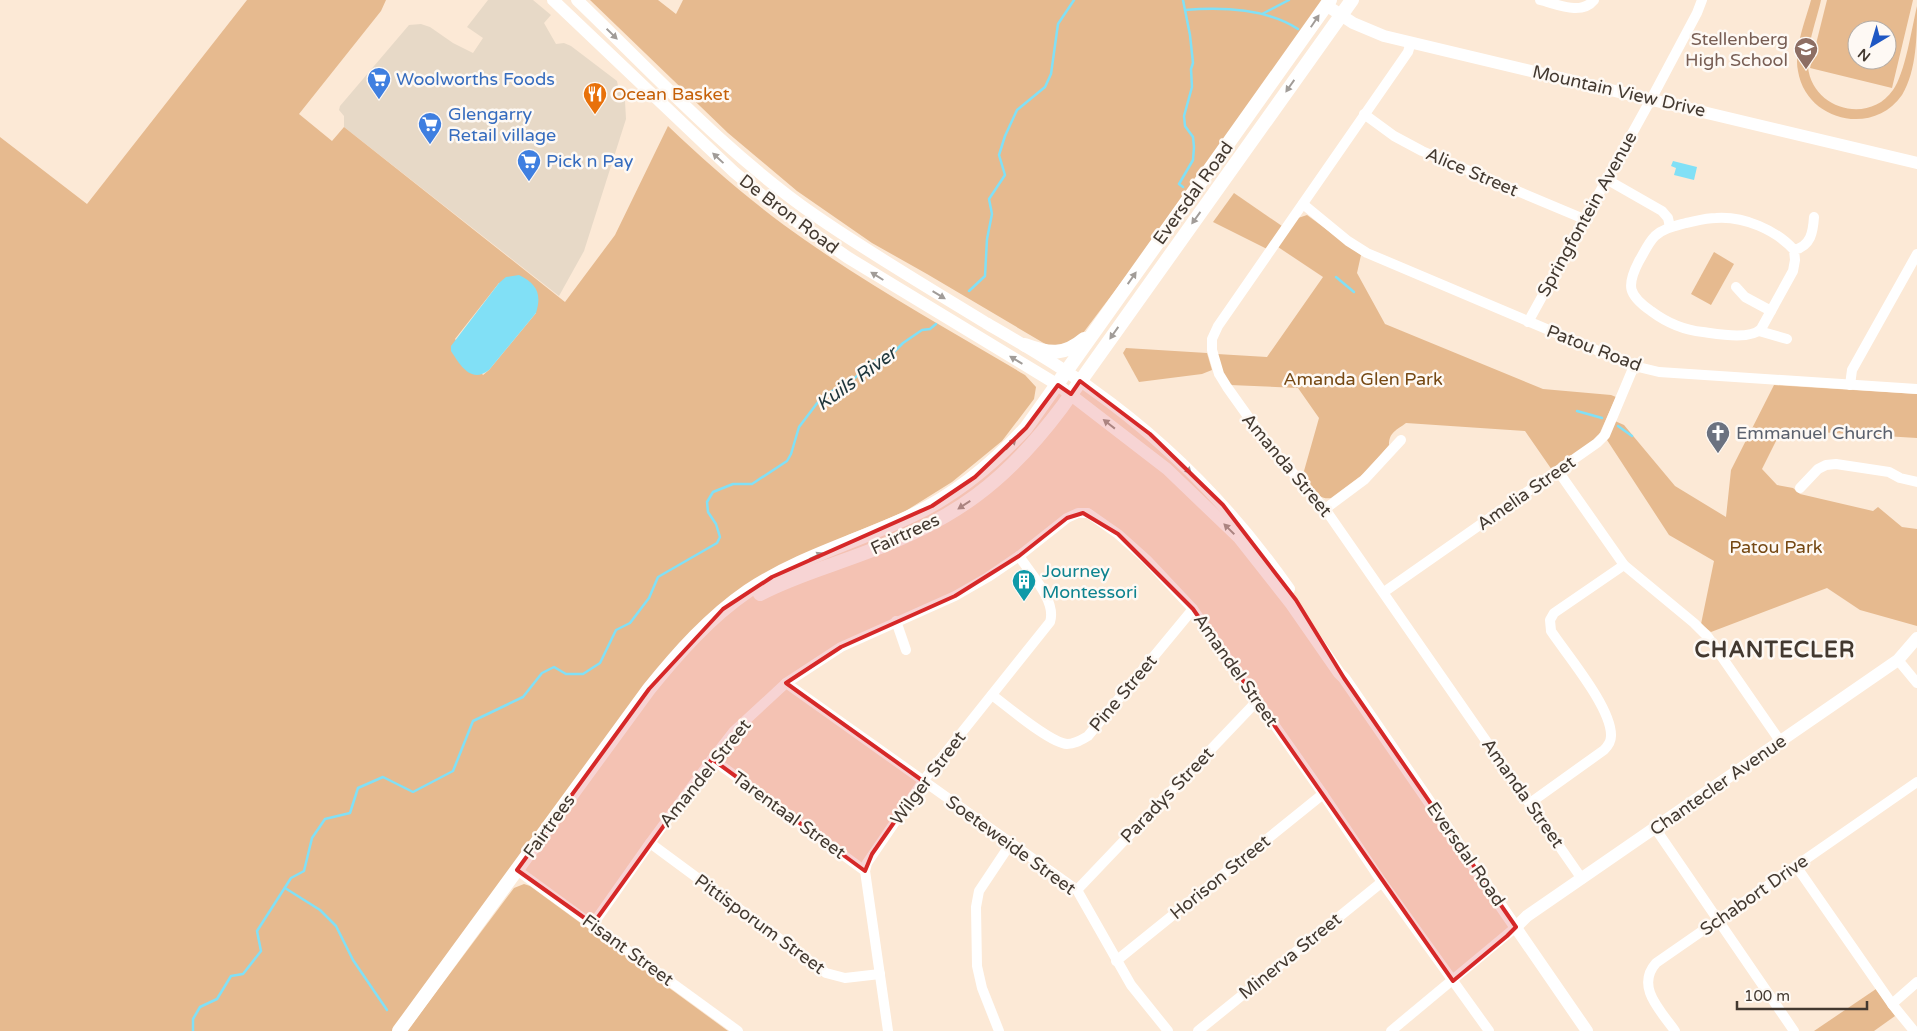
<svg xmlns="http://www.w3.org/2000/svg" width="1917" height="1031" font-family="'Varela Round',sans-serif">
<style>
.commercial{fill:#e7d9c7}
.green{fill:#e6ba8f;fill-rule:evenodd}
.water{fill:#81e0f6}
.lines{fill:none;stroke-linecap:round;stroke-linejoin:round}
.stream{stroke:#81e0f6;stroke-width:2.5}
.minor{stroke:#fff;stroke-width:10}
.tertiary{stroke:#fff;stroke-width:12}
.secondary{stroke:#fff;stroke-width:14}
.oneway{fill:#a19c98}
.marked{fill:#d62828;fill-opacity:0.2;stroke:#d62828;stroke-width:4;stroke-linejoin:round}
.labels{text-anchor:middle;stroke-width:5;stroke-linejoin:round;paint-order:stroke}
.education-label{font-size:18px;fill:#785e54;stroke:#fef9f4;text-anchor:end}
.shop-label{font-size:18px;fill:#366cbe;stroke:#fef9f4;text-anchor:start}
.street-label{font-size:18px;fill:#433930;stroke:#fef9f4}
.food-label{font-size:18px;fill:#c56008;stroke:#fef9f4;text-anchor:start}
.park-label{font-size:18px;fill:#754813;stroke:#fef9f4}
.worship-label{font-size:18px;fill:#5b616d;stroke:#fef9f4;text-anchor:start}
.culture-label{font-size:18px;fill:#0d838f;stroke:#fef9f4;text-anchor:start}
.water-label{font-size:19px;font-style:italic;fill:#1e353a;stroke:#fef9f4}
.district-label{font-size:22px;font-weight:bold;letter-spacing:1px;fill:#433930;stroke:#fef9f4}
</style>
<rect width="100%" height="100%" fill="#fce9d6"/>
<polygon class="commercial" points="488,0 533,0 551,15 544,23 556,44 564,43 571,46 617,81 618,86 625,101 626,119 584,251 559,296 344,127 344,116 339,110 340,106 409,25 421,24 430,27 453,43 473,53 483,38 467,27"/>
<g class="green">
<path d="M247 0H386L381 11 299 114 332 141 344 127 565 302 615 235 668 126C711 167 756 206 805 240 875 289 951 331 1025 375L1036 387 1034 399 1002 441 952 482 904 512 848 535 733 596 639 693 392 1031H0V137L87 204ZM499 283 536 313 489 370 483 375 455 339Z"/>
<polygon points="590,0 658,0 676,14 683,0 1323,0 1148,247 1077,341 1065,345 1047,345 927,274 872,243 797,191 728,133"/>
<path d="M1811 0H1821C1817 19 1806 47 1808 67 1812 109 1869 125 1893 90 1905 74 1912 27 1917 6 1917 35 1917 70 1902 95 1873 137 1806 121 1798 71 1794 48 1805 22 1811 0Z"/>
<path d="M1827 0H1913L1892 88 1810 68ZM1857 30H1887V60H1857Z"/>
<polygon points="1234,193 1282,226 1267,249 1213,222"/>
<path d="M1307 215 1361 255 1357 273 1385 324 1543 389 1611 395 1616 397 1598 437 1552 470 1525 431 1406 423C1397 430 1389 432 1389 445L1366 472 1331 498C1318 501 1308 484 1300 475L1304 471 1319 418 1298 388 1230 385 1224 375 1217 354 1267 357 1323 277 1278 247 1298 218Z"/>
<polygon points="1714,252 1734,264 1711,305 1691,294"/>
<polygon points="1126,348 1207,353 1212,370 1202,374 1139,382 1123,353"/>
<polygon points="1774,385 1917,394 1917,438 1785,430 1779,435 1762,469 1777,485 1793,488 1800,494 1873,511 1878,507 1902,527 1917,529 1917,626 1860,610 1827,588 1711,632 1701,624 1714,561 1669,535 1607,440 1615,421 1624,425 1675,486 1726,517 1731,470"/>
<polygon points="524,884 530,886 728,1031 407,1031 514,888"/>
<polygon points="1876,989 1895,1016 1874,1031 1814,1031"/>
</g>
<g class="water">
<polygon points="1673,161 1697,167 1694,180 1674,175 1676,168 1671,166"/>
<path d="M519 275C537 284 542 294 536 313L489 370C471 384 460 365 451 351V346L499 283 506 277Z"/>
</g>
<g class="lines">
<g class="stream">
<polyline points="1183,0 1190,35 1193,63 1191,69 1192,87 1184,116 1185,126 1193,137 1194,147 1193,160 1179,184 1183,187"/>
<path d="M1185 10C1222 7 1266 8 1298 29"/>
<polyline points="1262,14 1289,0"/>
<polyline points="1336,277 1354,292"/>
<polyline points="969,291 985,276 987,239 992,214 989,199 1005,175 999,155 1005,136 1017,110 1045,87 1051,74 1058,24 1074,0"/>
<polyline points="1577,411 1602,418"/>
<polyline points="1618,426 1632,436"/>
<polyline points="285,888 320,910 336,926 353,960 387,1010"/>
<polyline points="193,1031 193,1019 200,1007 217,999 231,976 243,974 261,951 257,931 291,878 304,871 312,838 325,819 350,813 358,788 383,777 413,792 453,771 473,721 523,697 542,673 554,667 566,674 583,674 600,663 616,630 630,623 649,598 658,577 717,543 720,537 716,524 708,512 707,502 713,492 733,484 752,484 787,461 791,454 799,427 818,402 835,389 853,380 869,363 892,354 903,343 922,330 930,329 936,324"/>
</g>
<g class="minor">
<path d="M1540 0C1557 4 1581 16 1594 0"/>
<polyline points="1411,42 1408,52 1218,326 1212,339 1212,350 1219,374 1227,387 1269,446 1325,509 1582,879"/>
<polyline points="1364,114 1394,136 1422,151 1584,219"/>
<polyline points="1606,179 1662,211 1668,218 1670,227"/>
<polyline points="1303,204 1348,241 1367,253 1634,366 1659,372 1917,389"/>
<path d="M1794 250 1795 260 1793 271 1761 329C1750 340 1718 334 1703 332 1683 330 1667 323 1651 311 1628 295 1626 286 1639 261 1644 253 1648 243 1655 236 1664 228 1675 226 1686 223 1696 221 1706 218 1716 218 1744 216 1776 230 1794 250 1811 246 1813 232 1814 217"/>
<polyline points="1736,287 1745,297 1771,311"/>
<polyline points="1528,322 1655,92 1697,13 1702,0"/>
<polyline points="1759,331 1787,339"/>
<polyline points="1850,385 1852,370 1917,254"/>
<polyline points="1558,471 1624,565 1694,623 1708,637 1780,741"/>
<polyline points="1800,488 1818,469 1826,465 1836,464 1889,472 1900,478 1917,482"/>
<polyline points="1325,509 1364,480 1401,440"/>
<polyline points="1384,592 1597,443 1605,435 1634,366"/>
<polyline points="896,621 906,650"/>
<polyline points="1898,660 1917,683"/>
<polyline points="786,683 1077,890 1131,985 1168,1031"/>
<path d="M992 695C1007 706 1050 743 1067 744 1075 744 1081 740 1088 736L1193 609"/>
<polyline points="712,759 865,871"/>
<path d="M1530 803 1604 750C1608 746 1611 742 1611 736 1612 708 1567 655 1551 631L1550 620 1554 613 1624 565"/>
<polyline points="1655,828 1794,1031"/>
<polyline points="650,843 826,973 845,978 880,974"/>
<polyline points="1796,866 1892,1004 1914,1031"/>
<polyline points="517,870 738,1031"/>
<polyline points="1077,890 1258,700"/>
<polyline points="593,924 650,843 712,759 733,732 786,683 841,647 955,596 988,577 1019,556 1067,518 1078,513 1088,513 1118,534 1147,560 1193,609 1323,794 1382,882 1489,1031"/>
<polyline points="1116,961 1323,794"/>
<polyline points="1892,1004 1917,982"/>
<path d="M888 1031 865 871 867 863 923 781 1050 622C1057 601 1030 573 1019 556"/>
<polyline points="999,1031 982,988 977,966 976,907 979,891 1011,843"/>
<polyline points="1198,1031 1382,882"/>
<polyline points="1391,1031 1516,927"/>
<path d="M1675 1031C1661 1011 1635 987 1656 963L1917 782"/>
</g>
<g class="tertiary">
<polyline points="553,0 734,172 776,207 847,257 1058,385 1167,469 1239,538 1291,604 1339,673 1344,678 1587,1031"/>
<path d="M577 0C654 74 728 155 816 216 871 254 929 288 986 323 1022 344 1059 365 1093 390 1169 444 1235 512 1289 589"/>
<polyline points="1326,5 1353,23 1384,36 1917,163"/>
<polyline points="1516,927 1527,916 1898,660 1917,638"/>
</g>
<g class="secondary">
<path d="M1025 345C1049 354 1064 356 1084 339"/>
<path d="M760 594C794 576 831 566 867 552 954 520 1006 482 1062 407L1352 0"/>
<path d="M399 1031 649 689C678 653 710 617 748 591 799 557 859 541 913 515 957 494 994 463 1026 428L1330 0"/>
</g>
</g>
<defs><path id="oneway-solid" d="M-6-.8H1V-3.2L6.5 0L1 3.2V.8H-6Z" transform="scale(1.25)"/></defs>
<g class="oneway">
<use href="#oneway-solid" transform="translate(1315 21) rotate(-56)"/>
<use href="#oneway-solid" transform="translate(612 34) rotate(44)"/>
<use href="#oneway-solid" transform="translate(1290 86) rotate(125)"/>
<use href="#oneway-solid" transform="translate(718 158) rotate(-137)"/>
<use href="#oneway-solid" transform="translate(1196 218) rotate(126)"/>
<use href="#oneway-solid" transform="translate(877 276) rotate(-148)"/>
<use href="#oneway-solid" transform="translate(1132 278) rotate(-55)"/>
<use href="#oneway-solid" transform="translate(939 295) rotate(31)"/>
<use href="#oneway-solid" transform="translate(1114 333) rotate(125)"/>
<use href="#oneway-solid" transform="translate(1016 360) rotate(-149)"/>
<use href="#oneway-solid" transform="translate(1109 424) rotate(-142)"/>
<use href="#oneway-solid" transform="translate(1011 444) rotate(-47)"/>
<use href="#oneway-solid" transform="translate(1186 468) rotate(45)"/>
<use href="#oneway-solid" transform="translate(964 505) rotate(147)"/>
<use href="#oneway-solid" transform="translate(1229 529) rotate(-135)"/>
<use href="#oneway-solid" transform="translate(816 556) rotate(-25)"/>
</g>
<path class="marked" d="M1080 381 1150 434 1223 505 1296 600 1344 678 1516 927 1507 936 1453 981 1193 609 1118 534 1083 513 1067 518 1019 556 955 596 841 647 786 683 923 781 872 854 865 871 712 759 593 924 517 870 649 689 723 609 772 577 932 506 975 477 1026 428 1058 385 1071 394Z"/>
<defs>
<g id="school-pin" transform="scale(1.25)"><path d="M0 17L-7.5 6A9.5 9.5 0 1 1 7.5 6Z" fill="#8d6e63" stroke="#fef9f4"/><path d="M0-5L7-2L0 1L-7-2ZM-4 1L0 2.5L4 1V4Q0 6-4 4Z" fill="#fff"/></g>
<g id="supermarket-pin" transform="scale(1.25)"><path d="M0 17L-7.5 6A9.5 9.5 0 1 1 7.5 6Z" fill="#3f7fe0" stroke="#fef9f4"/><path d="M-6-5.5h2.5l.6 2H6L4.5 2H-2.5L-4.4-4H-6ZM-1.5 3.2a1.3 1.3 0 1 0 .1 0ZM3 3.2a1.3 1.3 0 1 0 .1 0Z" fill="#fff"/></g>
<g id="restaurant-pin" transform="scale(1.25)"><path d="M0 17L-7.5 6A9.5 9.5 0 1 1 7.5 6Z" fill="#e8710a" stroke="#fef9f4"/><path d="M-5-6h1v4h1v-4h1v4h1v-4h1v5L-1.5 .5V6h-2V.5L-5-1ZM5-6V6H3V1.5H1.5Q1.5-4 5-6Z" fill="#fff"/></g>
<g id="church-pin" transform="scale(1.25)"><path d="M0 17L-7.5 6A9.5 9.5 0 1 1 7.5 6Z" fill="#6b7280" stroke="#fef9f4"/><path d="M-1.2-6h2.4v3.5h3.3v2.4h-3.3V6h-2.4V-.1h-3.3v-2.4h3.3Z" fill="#fff"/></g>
<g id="building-pin" transform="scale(1.25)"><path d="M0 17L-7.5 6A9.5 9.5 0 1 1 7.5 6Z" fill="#0f9aa8" stroke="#fef9f4"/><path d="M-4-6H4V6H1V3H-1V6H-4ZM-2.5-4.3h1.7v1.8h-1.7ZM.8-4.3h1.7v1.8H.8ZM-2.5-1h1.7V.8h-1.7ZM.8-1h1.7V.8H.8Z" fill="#fff"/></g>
</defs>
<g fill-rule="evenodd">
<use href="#school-pin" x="1806" y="49"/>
<use href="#supermarket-pin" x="379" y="79"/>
<use href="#restaurant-pin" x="595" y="94"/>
<use href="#supermarket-pin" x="430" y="124"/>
<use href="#supermarket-pin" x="529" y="161"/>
<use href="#church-pin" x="1718" y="433"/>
<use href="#building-pin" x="1024" y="581"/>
</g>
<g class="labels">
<g class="education-label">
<text x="1788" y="45">Stellenberg<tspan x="1788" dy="21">High School</tspan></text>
</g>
<g class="shop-label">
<text x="396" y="85">Woolworths Foods</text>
<text x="448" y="120">Glengarry<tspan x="448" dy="21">Retail village</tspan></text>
<text x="546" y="167">Pick n Pay</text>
</g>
<g class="street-label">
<text transform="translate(1619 91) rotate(13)" y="6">Mountain View Drive</text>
<text transform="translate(1472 172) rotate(23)" y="6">Alice Street</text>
<text transform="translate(1193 193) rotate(-54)" y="6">Eversdal Road</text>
<text transform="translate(789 214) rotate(37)" y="6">De Bron Road</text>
<text transform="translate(1587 214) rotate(-61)" y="6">Springfontein Avenue</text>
<text transform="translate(1594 348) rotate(21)" y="6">Patou Road</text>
<text transform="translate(1287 465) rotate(50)" y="6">Amanda Street</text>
<text transform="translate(1526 493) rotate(-35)" y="6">Amelia Street</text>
<text transform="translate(905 534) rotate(-25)" y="6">Fairtrees</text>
<text transform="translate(1236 670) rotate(55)" y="6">Amandel Street</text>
<text transform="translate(1123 693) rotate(-50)" y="6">Pine Street</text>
<text transform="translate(705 773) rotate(-51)" y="6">Amandel Street</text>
<text transform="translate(928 778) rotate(-53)" y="6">Wilger Street</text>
<text transform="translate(1718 785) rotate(-35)" y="6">Chantecler Avenue</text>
<text transform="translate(1523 793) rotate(55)" y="6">Amanda Street</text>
<text transform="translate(1167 795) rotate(-46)" y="6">Paradys Street</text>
<text transform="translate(789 815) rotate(36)" y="6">Tarentaal Street</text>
<text transform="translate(549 826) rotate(-54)" y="6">Fairtrees</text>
<text transform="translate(1011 845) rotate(36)" y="6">Soeteweide Street</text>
<text transform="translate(1466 854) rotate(55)" y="6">Eversdal Road</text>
<text transform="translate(1220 877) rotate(-39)" y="6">Horison Street</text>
<text transform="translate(1754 895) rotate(-35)" y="6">Schabort Drive</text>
<text transform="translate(760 924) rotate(36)" y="6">Pittisporum Street</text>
<text transform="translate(628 950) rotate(36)" y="6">Fisant Street</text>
<text transform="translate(1290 956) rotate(-39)" y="6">Minerva Street</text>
</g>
<g class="food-label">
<text x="612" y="100">Ocean Basket</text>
</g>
<g class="park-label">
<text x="1363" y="385">Amanda Glen Park</text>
<text x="1776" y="553">Patou Park</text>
</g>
<g class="worship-label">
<text x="1736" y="439">Emmanuel Church</text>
</g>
<g class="culture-label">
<text x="1042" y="577">Journey<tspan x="1042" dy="21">Montessori</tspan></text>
</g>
<g class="water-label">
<text transform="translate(856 378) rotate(-36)" y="7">Kuils River</text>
</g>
<g class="district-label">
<text x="1775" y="657">CHANTECLER</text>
</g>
</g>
<g transform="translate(1872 45) rotate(218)"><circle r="24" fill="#fef9f4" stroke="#b3aca6"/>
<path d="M0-4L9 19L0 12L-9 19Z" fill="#1f57c3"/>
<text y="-8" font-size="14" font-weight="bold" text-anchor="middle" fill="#433930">N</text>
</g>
<path d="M1737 1001v8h130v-8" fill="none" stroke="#433930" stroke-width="2.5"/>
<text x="1744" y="1001" font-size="15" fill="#433930" stroke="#fef9f4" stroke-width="4" paint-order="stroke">100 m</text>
</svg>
